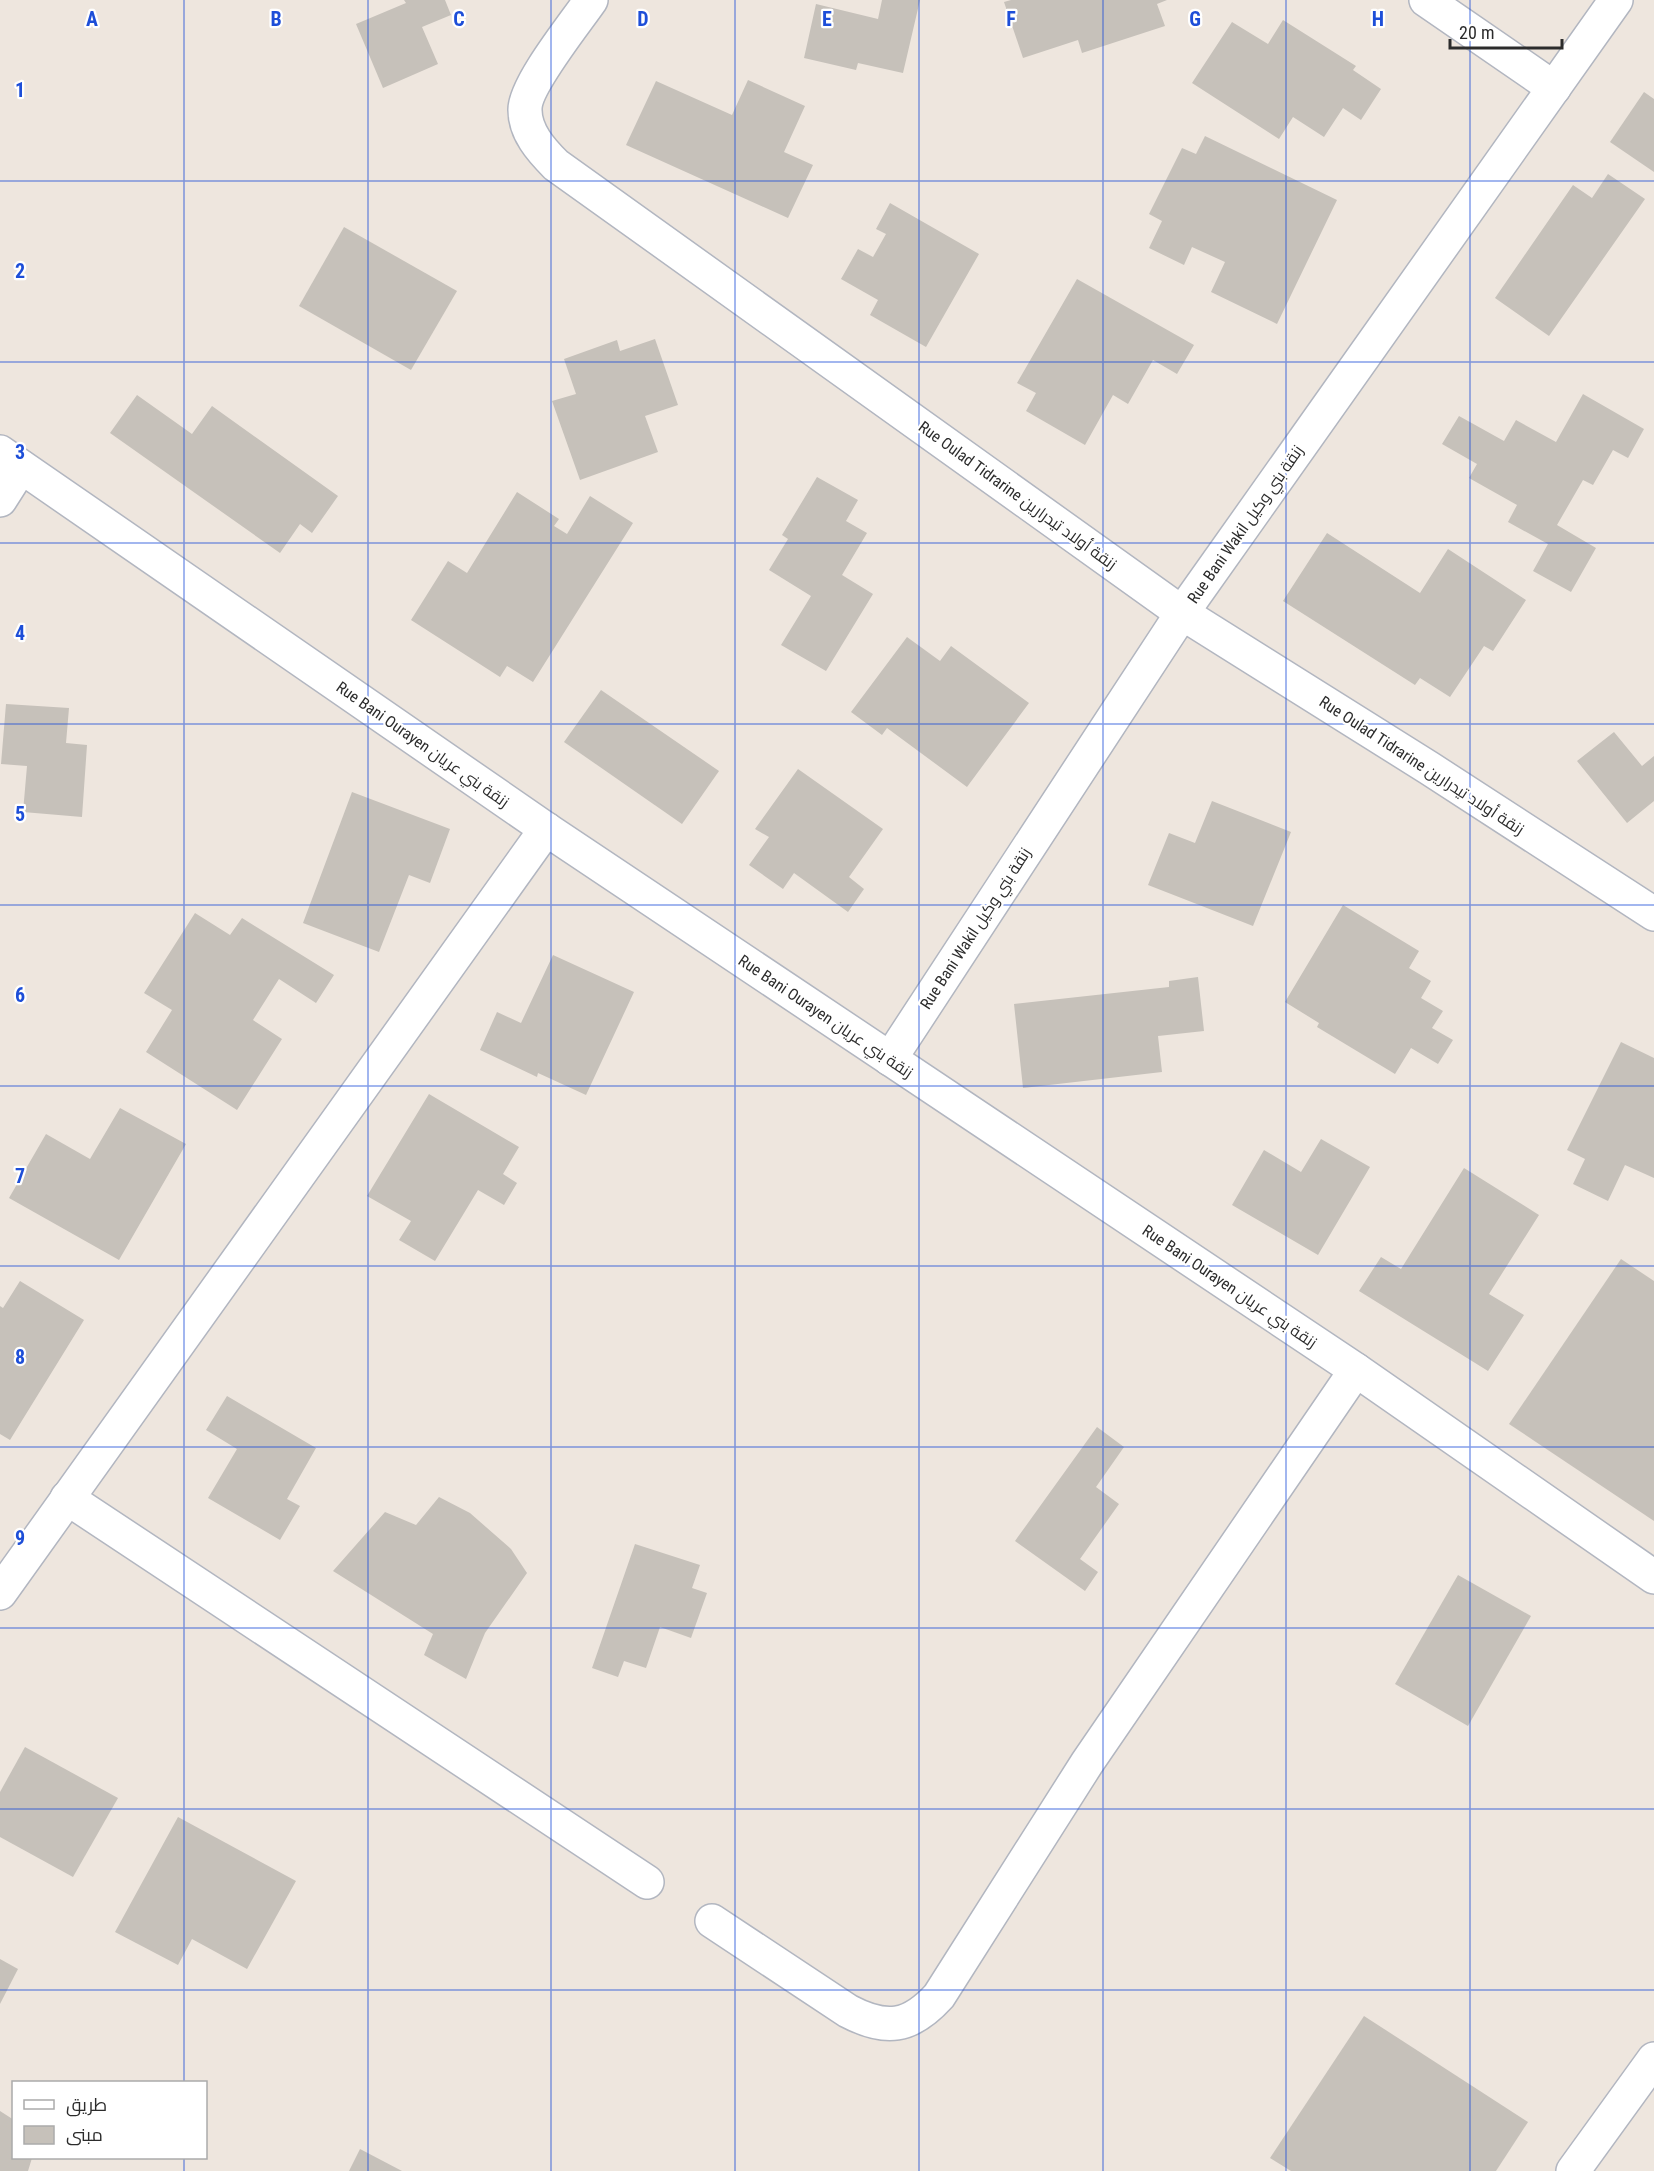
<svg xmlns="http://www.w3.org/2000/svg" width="1654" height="2171" font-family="'Roboto Condensed',Cairo,sans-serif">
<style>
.building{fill:#c6c1ba}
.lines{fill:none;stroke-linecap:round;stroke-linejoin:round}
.street-casing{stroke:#b2b6c0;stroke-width:36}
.street{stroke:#fff;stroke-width:33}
.grid{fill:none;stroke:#1d4ed8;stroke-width:1.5;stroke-opacity:0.55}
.labels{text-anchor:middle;stroke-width:4.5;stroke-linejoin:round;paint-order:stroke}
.street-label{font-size:16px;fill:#2c2c2c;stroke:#fff}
.grid-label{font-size:20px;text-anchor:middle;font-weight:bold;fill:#1d4ed8;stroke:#fff;stroke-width:4.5;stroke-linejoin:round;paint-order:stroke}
</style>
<rect width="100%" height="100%" fill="#eee6de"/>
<g class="building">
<polygon points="404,0 445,0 451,15 422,27 438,64 383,88 356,24 406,3"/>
<polygon points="882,0 920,0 903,73 858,63 856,70 804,58 816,4 878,19"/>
<polygon points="1011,0 1167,0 1157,4 1165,26 1082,53 1078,40 1023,58 1004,2"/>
<polygon points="1283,20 1356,66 1353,70 1381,89 1361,120 1343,108 1324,137 1293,117 1279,139 1192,83 1232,22 1268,44"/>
<polygon points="748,80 805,106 784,152 813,165 788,218 626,145 656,81 732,115"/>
<polygon points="1644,92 1654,99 1654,172 1610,142"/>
<polygon points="1205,136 1337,200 1277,324 1211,292 1225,262 1192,247 1184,265 1149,248 1162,221 1149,214 1182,148 1196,154"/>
<polygon points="1608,174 1645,199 1549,336 1495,298 1573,185 1592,198"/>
<polygon points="890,203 979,254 926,347 870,315 878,300 841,279 858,249 873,257 886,234 876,229"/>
<polygon points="344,227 457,291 411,370 299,306"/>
<polygon points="1077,279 1194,345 1177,374 1153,360 1128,404 1113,395 1085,445 1026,411 1036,393 1017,383"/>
<polygon points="655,339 678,405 645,416 658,452 580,480 552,401 576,394 564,359 617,340 620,351"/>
<polygon points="1583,394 1644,429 1628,458 1613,450 1593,485 1583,480 1557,525 1596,548 1571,592 1533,571 1548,544 1508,522 1517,505 1469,478 1477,464 1442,444 1459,416 1504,441 1516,420 1556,442"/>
<polygon points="137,395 192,434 212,406 338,496 312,533 300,524 280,553 110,433"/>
<polygon points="817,477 858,500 846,521 867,533 842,575 873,594 826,671 781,645 811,596 769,570 788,539 782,535"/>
<polygon points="517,492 559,519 554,526 567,534 590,496 633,523 533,682 507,666 500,677 411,620 448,561 467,573"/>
<polygon points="1327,533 1420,593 1448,549 1526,600 1493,651 1484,646 1450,697 1420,678 1415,685 1283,601"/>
<polygon points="907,637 940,661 951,646 1029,703 967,787 887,728 882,735 851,712"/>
<polygon points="601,690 719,771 682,824 564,742"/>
<polygon points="6,704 69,708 66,743 87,745 82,817 23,812 27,766 1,764"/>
<polygon points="1614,732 1642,766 1654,756 1654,801 1627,823 1577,761"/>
<polygon points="798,769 883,829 849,877 864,889 848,912 794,873 783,889 749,865 769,837 755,829"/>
<polygon points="352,792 450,829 430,883 409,875 379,952 303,923"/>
<polygon points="1212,801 1291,832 1253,926 1148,885 1169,833 1195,843"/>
<polygon points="1343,905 1419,951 1409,968 1431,981 1421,998 1443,1011 1432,1028 1453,1040 1438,1064 1411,1048 1395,1074 1317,1027 1319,1023 1285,1002"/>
<polygon points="195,913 230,935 242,918 334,975 316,1003 279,979 253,1020 282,1039 237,1110 146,1052 172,1010 144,993"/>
<polygon points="553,955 634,992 586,1095 538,1073 537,1077 480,1050 497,1012 521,1023"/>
<polygon points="1198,977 1204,1031 1158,1036 1162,1072 1023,1088 1014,1004 1169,987 1169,981"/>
<polygon points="1621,1042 1654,1058 1654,1178 1625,1165 1608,1201 1573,1184 1585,1159 1567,1150"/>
<polygon points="429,1094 519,1147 503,1174 517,1183 504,1205 478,1190 435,1261 399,1240 411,1221 367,1196"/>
<polygon points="120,1108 186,1144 119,1260 9,1198 46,1134 90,1159"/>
<polygon points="1321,1139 1370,1167 1318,1255 1232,1205 1264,1150 1301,1172"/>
<polygon points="1464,1168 1539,1215 1489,1294 1524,1315 1488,1371 1359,1291 1381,1257 1401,1269"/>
<polygon points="1621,1259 1654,1281 1654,1521 1509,1424"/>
<polygon points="20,1281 84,1320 10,1440 0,1434 0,1306 3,1308"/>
<polygon points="227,1396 316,1448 287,1499 300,1506 280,1540 208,1498 237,1449 206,1430"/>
<polygon points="1097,1427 1124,1447 1096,1487 1119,1504 1080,1559 1098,1572 1085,1591 1015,1541"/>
<polygon points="439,1497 470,1513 511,1549 527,1573 485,1633 466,1679 424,1655 433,1634 333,1571 385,1512 416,1525"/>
<polygon points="635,1544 700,1565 692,1588 707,1593 691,1638 660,1627 646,1668 624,1661 618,1677 592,1668"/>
<polygon points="1458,1575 1531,1616 1468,1726 1395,1684"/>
<polygon points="25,1747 118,1798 73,1877 0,1837 0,1792"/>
<polygon points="178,1817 296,1881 247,1969 192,1939 178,1965 115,1932"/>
<polygon points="0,1959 18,1969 0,2004"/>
<polygon points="1364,2016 1528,2122 1496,2171 1291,2171 1270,2158"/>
<polygon points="0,2111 14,2120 14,2158 32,2158 28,2171 0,2171"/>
<polygon points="360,2149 402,2171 349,2171"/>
</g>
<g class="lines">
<g class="street-casing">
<g id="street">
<path d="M591 0C576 22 524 86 525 110 525 132 541 150 556 165L1182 613 1429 768 1654 914"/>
<polyline points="1426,0 1554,88"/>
<polyline points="0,452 546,829 1356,1370 1654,1577"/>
<polyline points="0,500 21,467"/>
<polyline points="890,1059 1182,613 1616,0"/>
<polyline points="67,1498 647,1882"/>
<polyline points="0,1593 546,829"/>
<path d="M712 1921 848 2011C886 2031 910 2028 939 1996L1087 1763 1356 1370"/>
<polyline points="1573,2171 1654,2059"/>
</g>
</g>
<use href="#street" class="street"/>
</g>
<path class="grid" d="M184 0V2082M368 0V2171M551 0V2171M735 0V2171M919 0V2171M1103 0V2171M1286 0V2171M1470 0V2171M0 181H1654M0 362H1654M0 543H1654M0 724H1654M0 905H1654M0 1086H1654M0 1266H1654M0 1447H1654M0 1628H1654M0 1809H1654M0 1990H1654M184 2158V2171"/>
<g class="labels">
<g class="street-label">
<text transform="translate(1018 495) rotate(36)" y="6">Rue Oulad Tidrarine زنقة أولاد تيدرارين</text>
<text transform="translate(1245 524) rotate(-55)" y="6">Rue Bani Wakil زنقة بني وكيل</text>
<text transform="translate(423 744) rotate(35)" y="6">Rue Bani Ourayen زنقة بني عريان</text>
<text transform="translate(1422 765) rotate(33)" y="6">Rue Oulad Tidrarine زنقة أولاد تيدرارين</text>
<text transform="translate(975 928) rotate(-57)" y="6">Rue Bani Wakil زنقة بني وكيل</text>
<text transform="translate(826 1016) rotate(34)" y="6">Rue Bani Ourayen زنقة بني عريان</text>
<text transform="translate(1230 1286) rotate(34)" y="6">Rue Bani Ourayen زنقة بني عريان</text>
</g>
</g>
<g class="grid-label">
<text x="92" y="26">A</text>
<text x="276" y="26">B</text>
<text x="459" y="26">C</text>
<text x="643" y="26">D</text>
<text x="827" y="26">E</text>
<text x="1011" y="26">F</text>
<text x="1195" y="26">G</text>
<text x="1378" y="26">H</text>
<text x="20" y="97">1</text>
<text x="20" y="278">2</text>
<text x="20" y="459">3</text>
<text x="20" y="640">4</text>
<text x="20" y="821">5</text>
<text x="20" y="1002">6</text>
<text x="20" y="1183">7</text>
<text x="20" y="1364">8</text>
<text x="20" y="1545">9</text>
</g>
<rect x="12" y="2081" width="195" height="78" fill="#ffffff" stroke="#ababab" stroke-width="1.5"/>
<rect x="24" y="2100" width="30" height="9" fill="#ffffff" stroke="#ababab" stroke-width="1.5"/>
<text x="66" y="2111" font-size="18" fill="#2c2c2c">طريق</text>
<rect x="24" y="2126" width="30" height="18" fill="#c6c1ba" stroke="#ababab" stroke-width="1.5"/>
<text x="66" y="2141" font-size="18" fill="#2c2c2c">مبنى</text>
<path d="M1450 39v9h112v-9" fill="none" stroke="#2c2c2c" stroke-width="3"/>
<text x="1459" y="39" font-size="18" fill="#2c2c2c" stroke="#ffffff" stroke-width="4.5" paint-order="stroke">20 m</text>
</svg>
